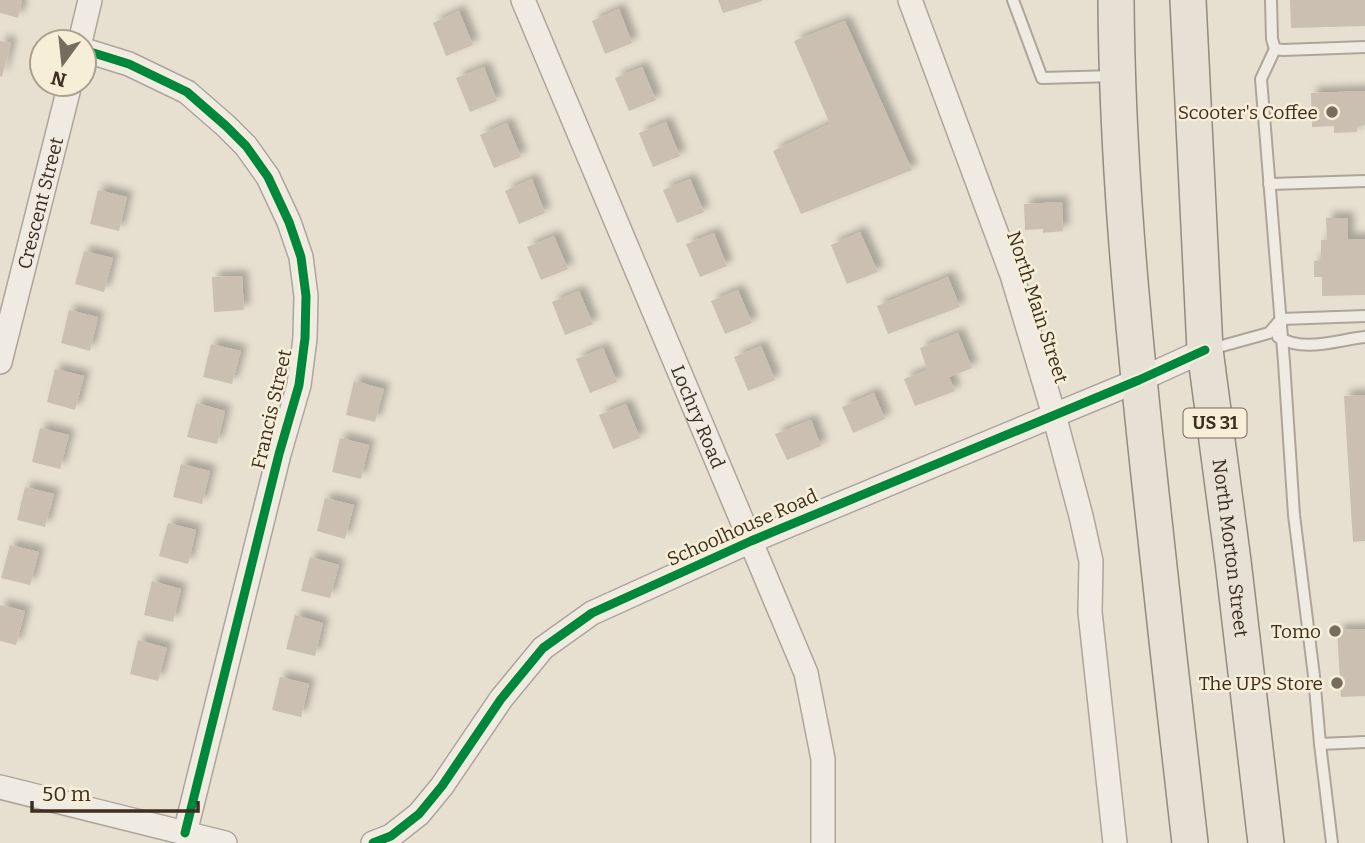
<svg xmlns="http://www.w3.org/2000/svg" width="1365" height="843" font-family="Bitter,serif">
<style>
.building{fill:#cbbfb2;filter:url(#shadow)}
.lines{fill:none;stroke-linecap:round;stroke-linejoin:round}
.service-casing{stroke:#ada599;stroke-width:14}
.minor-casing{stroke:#ada599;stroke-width:26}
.primary-casing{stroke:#928b80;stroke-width:38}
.service{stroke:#efebe3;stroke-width:10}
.minor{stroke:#efebe3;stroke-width:23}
.primary{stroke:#e6e1d4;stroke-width:35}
.cycleway-casing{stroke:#f7eed8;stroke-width:13}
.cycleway{stroke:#00873e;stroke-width:9}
.poi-dot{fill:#786c5e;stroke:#f7eed8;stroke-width:2.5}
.labels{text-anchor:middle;stroke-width:5;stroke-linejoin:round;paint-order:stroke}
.shield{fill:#f7eed8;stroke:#756857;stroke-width:2}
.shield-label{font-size:18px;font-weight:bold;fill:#3d2e20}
.poi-label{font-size:19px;fill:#3d2e20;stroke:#f7eed8;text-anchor:end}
.street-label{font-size:19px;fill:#3d2e20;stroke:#f7eed8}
</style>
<defs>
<filter id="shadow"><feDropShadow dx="6" dy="-6" stdDeviation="3.5" flood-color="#0004"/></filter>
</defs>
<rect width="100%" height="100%" fill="#e7e0d1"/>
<g class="building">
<polygon points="0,0 22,0 18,18 0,13"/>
<polygon points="718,0 762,0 762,1 723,13"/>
<polygon points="1290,0 1365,0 1365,26 1291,28"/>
<polygon points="619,9 632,43 605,54 592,21"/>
<polygon points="459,11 473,45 446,56 433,23"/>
<polygon points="845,21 912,170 801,214 773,151 830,124 794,41"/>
<polygon points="0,41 11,43 2,77 0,76"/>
<polygon points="484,67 497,101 470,112 456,78"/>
<polygon points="642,67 656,100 629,111 615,78"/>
<polygon points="1365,91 1365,125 1357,125 1357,132 1334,133 1334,126 1312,127 1311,93"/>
<polygon points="666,122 680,156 653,167 639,133"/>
<polygon points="507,123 521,157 494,168 480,135"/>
<polygon points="532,179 545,213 519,224 505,191"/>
<polygon points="690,179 704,212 677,223 663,190"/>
<polygon points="98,190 127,197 119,231 90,224"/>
<polygon points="1062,202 1063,231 1043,233 1043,229 1025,230 1024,204"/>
<polygon points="1326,218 1348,218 1348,239 1365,239 1365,295 1322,296 1322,277 1314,277 1314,261 1321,261 1321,240 1327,240"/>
<polygon points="860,232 878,272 847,284 831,245"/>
<polygon points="714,233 727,266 700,277 686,244"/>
<polygon points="554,236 568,269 541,280 527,247"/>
<polygon points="84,251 113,258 104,292 75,284"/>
<polygon points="242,276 244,310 214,312 212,277"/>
<polygon points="948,277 960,307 888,334 877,306"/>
<polygon points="738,290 752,323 725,334 711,301"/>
<polygon points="579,291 593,324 565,335 552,302"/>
<polygon points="69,310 98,317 90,351 61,343"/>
<polygon points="958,333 972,368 949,377 955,391 915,406 904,379 927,370 920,348"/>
<polygon points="211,344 241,351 232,384 203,377"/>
<polygon points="761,346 775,380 748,391 734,357"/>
<polygon points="603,348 617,382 590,393 576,359"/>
<polygon points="55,369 84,376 75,410 47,402"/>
<polygon points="354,381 384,389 375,422 346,415"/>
<polygon points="874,393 885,419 853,433 842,407"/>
<polygon points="1365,395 1365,541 1353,542 1344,396"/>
<polygon points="196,403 225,411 217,444 187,437"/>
<polygon points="626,404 640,438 613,449 599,415"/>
<polygon points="811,420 821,446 787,460 775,434"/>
<polygon points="40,428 69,435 60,469 32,462"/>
<polygon points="340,438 369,445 361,479 332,472"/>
<polygon points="181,464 210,471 202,504 173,497"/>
<polygon points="25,487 54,494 45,527 17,520"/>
<polygon points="325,498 354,505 345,539 317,531"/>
<polygon points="168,523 196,530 188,564 159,556"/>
<polygon points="10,545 39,552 30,585 1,578"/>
<polygon points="310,557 339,565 330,598 301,591"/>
<polygon points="152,581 181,589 173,622 144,615"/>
<polygon points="0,605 25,611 16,645 0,641"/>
<polygon points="295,615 323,623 315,656 286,649"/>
<polygon points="1365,629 1365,696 1341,697 1337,630"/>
<polygon points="138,640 167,648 158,681 130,674"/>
<polygon points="280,677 309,684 301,717 272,710"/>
</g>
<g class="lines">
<g class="service-casing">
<g id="service">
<polyline points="1013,0 1042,78 1114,76"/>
<polyline points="1271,0 1272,39 1275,49 1283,50 1365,47"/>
<polyline points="1275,49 1261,79 1284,362 1294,515 1314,676 1320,744 1365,742"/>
<polyline points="1269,184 1365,181"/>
<path d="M1278 337C1305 353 1336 340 1365 337"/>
<polyline points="1211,349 1269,333 1281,319 1365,316"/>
<polyline points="1320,744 1332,843"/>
</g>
</g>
<g class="minor-casing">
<g id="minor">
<path id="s1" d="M523 0 806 673 823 759V843"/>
<polyline points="910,0 1012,275 1054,415 1081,516 1091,561 1090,612 1115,843"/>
<polyline points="80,42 90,0"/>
<polyline points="84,50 129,64 187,92 226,126 246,146 268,177 289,222 301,257 306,296 305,338 299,385 279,454 185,833"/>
<path id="s2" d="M0 362 70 84"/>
<polyline points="0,787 225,843"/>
<polyline points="373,843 391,836 419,814 442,786 501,699 543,648 592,613 751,541 1139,380 1205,350"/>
</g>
</g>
<g class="primary-casing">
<g id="primary">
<path d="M1116 0C1117 159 1132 317 1149 475 1162 598 1176 720 1190 843"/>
<path id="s3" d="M1188 0 1205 350 1233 561 1266 843"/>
</g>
</g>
<use href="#service" class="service"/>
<use href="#minor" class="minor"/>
<use href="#primary" class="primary"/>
<g class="cycleway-casing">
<g id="cycleway">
<polyline points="84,50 129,64 187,92 226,126 246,146 268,177 289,222 301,257 306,296 305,338 299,385 279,454 185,833"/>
<polyline points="373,843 391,836 419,814 442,786 501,699 543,648 592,613 751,541 1139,380 1205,350"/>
</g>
</g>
<use href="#cycleway" class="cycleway"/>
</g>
<g class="poi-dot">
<circle cx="1332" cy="112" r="7"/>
<circle cx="1335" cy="631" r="7"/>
<circle cx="1337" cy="683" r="7"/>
</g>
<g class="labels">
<rect class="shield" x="1183.5" y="408.5" width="63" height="29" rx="5"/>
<g class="shield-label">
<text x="1215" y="429">US 31</text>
</g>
<g class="poi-label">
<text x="1318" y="119">Scooter's Coffee</text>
<text x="1321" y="638">Tomo</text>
<text x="1323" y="690">The UPS Store</text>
</g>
<g class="street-label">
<text dy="7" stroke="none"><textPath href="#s2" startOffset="164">Crescent Street</textPath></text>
<text transform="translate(1038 307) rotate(72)" y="7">North Main Street</text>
<text transform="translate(271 409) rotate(-77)" y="7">Francis Street</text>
<text dy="7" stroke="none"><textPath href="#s1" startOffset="452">Lochry Road</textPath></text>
<text transform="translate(742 527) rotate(-24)" y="7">Schoolhouse Road</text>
<text dy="7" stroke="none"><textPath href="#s3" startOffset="550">North Morton Street</textPath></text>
</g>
</g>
<g transform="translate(63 63) rotate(195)"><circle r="33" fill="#f7eed8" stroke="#ada18e" stroke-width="2"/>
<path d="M0-5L12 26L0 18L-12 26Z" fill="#786c5e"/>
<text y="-10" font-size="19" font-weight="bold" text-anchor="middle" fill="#3d2e20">N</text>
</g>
<path d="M32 801v10h166v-10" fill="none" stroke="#3d2e20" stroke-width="3.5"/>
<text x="42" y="801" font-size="21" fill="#3d2e20" stroke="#f7eed8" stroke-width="5" paint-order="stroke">50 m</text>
</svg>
